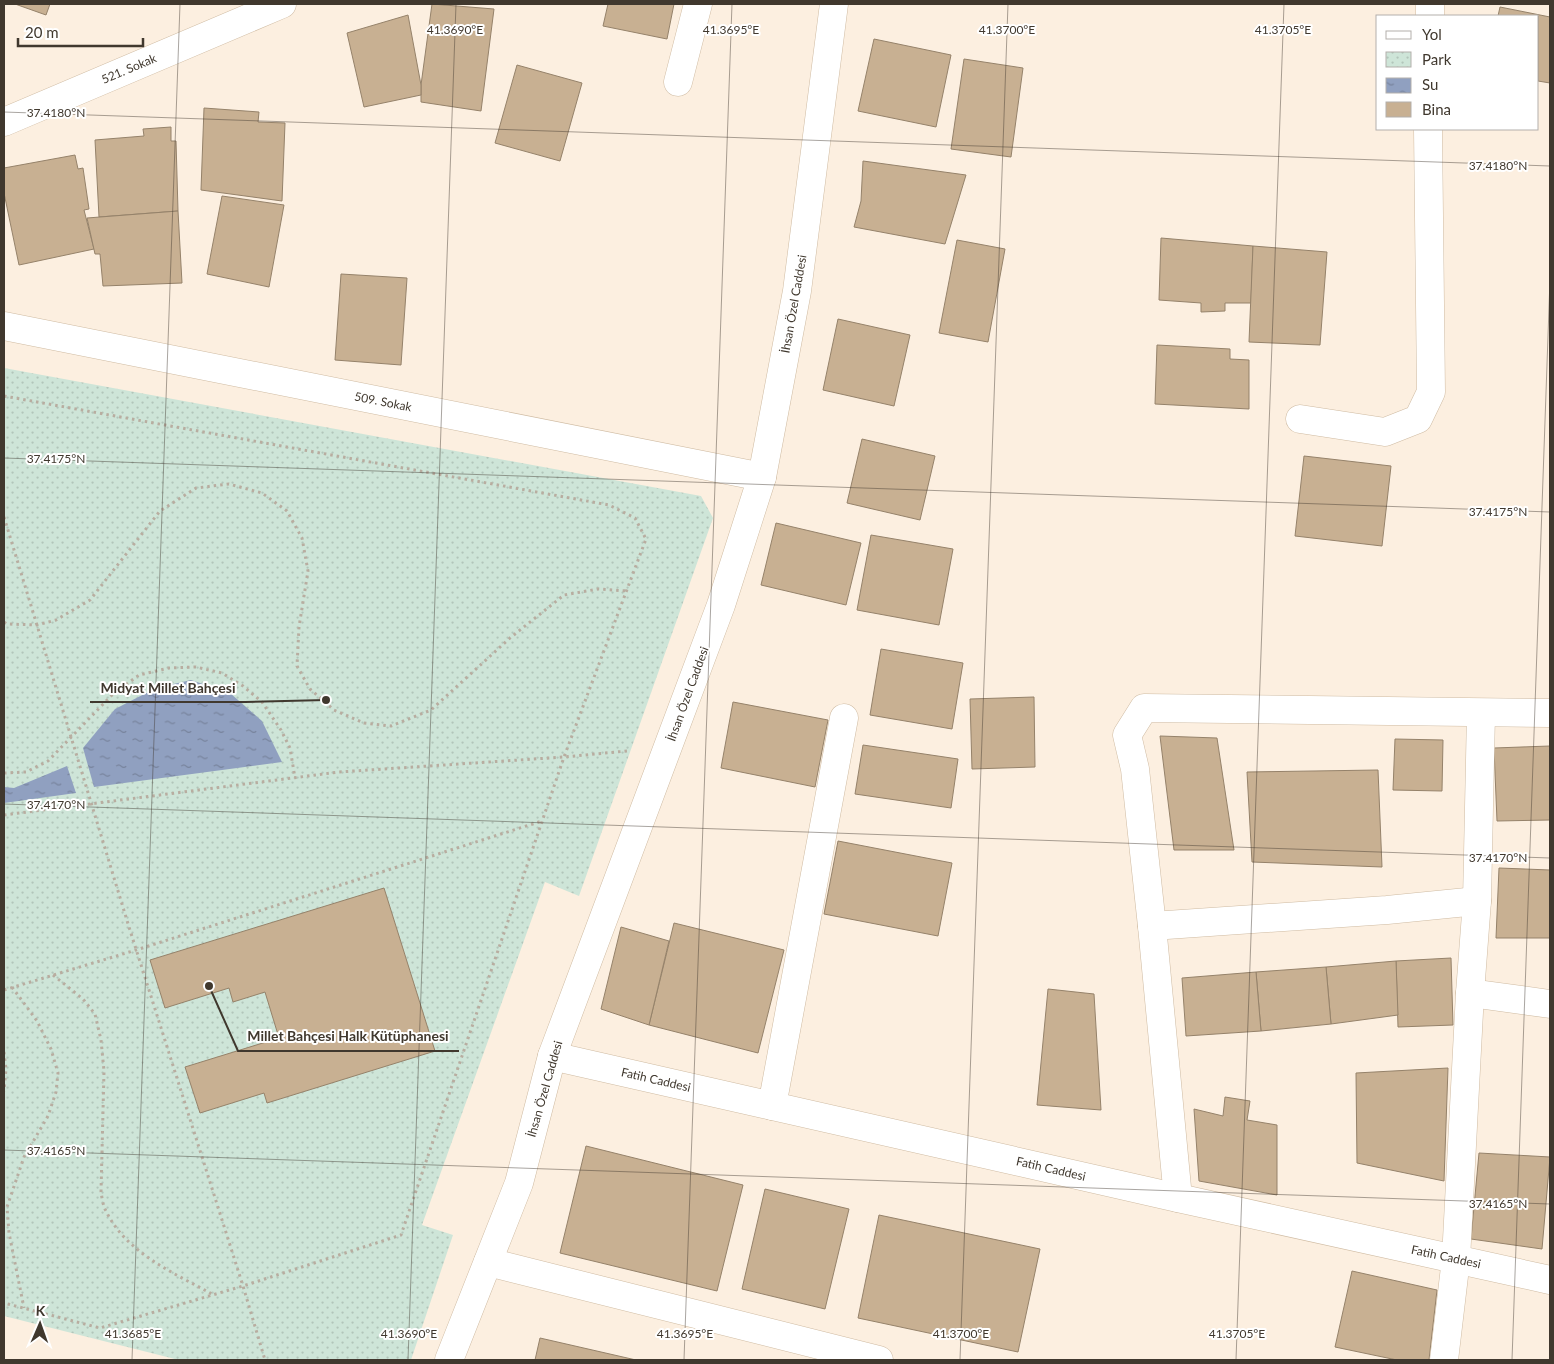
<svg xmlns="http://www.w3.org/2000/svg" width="1554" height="1364" font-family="Lato,sans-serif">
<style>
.park{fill:url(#park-dots)}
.water{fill:url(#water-ripples)}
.building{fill:#c8b092;stroke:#95826a}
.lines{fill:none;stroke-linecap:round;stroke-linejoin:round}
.minor-casing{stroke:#cfbba2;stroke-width:29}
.path{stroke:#b8ada0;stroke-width:3;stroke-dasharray:2.5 4;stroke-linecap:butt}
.minor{stroke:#fff;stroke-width:28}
.ticks{fill:none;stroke:#40382e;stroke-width:1;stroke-opacity:0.45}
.labels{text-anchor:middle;stroke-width:4;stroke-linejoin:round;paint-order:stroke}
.street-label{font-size:12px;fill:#40382e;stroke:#fff}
.ticks-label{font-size:12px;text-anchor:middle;fill:#40382e;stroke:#fff;stroke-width:4;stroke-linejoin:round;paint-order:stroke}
.leader{fill:none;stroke:#40382e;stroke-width:2}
.callout-dot{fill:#40382e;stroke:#fff;stroke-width:2}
.callout-label{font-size:14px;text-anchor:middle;font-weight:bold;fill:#40382e;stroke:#fff;stroke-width:4;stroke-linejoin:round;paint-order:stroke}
</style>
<defs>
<pattern id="park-dots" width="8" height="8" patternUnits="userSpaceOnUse" patternTransform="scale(1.25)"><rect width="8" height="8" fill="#cee5d8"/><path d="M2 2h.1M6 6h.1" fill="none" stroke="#b2c5ba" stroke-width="1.8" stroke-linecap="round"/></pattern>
<pattern id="water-ripples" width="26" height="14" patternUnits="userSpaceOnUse" patternTransform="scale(1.25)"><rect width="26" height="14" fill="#90a0c0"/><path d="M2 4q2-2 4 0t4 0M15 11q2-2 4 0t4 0" fill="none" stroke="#77839c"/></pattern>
</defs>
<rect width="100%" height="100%" fill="#fcefe0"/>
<polygon class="park" points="4,368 701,496 713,518 579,896 545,882 422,1225 453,1235 411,1360 179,1360 4,1316"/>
<g class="water">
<polygon points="191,680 230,693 262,721 282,762 94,787 83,748 115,709 156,688"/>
<polygon points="67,766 76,793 4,803 4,787 14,788"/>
</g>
<g class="building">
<polygon points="15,4 50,4 46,15"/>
<polygon points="432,4 494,9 481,111 421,102 421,85"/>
<polygon points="608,4 674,4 667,39 603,26"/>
<polygon points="1500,7 1550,17 1550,83 1538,81 1538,16 1498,16"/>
<polygon points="408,15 421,85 421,95 364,107 347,33"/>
<polygon points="874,39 951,55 936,127 858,111"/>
<polygon points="964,59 1023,68 1011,157 951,149"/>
<polygon points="517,65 582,83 560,161 495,143"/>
<polygon points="204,108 259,112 258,122 285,123 282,201 201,190"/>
<polygon points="171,127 171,141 176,141 178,211 99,217 95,140 144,136 143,129"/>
<polygon points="75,155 78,169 83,168 89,209 84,210 94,249 19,265 4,193 4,168"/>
<polygon points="863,161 966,175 945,244 854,227 861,201"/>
<polygon points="222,196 284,205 269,287 207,274"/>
<polygon points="178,211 182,283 103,286 100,254 95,254 87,218"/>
<polygon points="1161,238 1253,246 1251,303 1225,303 1225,311 1201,312 1201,303 1159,300"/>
<polygon points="957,240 1005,249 988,342 939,333"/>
<polygon points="1253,246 1327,252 1320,345 1249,342"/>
<polygon points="341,274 407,278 401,365 335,360"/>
<polygon points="838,319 910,335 894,406 823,390"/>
<polygon points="1157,345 1230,349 1230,359 1249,360 1249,409 1155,404"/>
<polygon points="862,439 935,456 920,520 847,503"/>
<polygon points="1304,456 1391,466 1382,546 1295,536"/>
<polygon points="776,523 861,543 846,605 761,585"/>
<polygon points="871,535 953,549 939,625 857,610"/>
<polygon points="881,649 963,663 952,729 870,715"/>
<polygon points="1034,697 1035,767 972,769 970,699"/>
<polygon points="733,702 828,720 815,787 721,768"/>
<polygon points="1160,736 1217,738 1234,850 1174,850"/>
<polygon points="1395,739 1443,740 1442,791 1393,790"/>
<polygon points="863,745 958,759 951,808 855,794"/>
<polygon points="1550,746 1550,820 1497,821 1494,748"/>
<polygon points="1378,770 1382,867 1252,862 1247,772"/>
<polygon points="838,841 952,863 938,936 824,914"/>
<polygon points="1499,868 1550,870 1550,938 1496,938"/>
<polygon points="384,888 435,1051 267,1103 264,1093 200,1113 185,1067 279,1038 265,992 233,1002 229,988 165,1008 150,960"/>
<polygon points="674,923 784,950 758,1053 649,1025"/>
<polygon points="621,927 669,941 649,1025 601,1009"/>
<polygon points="1451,958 1453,1025 1398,1027 1396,961"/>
<polygon points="1396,961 1398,1015 1331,1024 1326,967"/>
<polygon points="1326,967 1331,1024 1261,1031 1256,972"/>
<polygon points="1256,972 1261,1031 1186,1036 1182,978"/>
<polygon points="1048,989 1094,994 1101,1110 1037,1105"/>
<polygon points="1448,1068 1444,1181 1357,1163 1356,1073"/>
<polygon points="1225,1097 1250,1101 1247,1120 1277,1125 1277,1195 1199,1181 1194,1109 1223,1116"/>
<polygon points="586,1146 743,1185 717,1291 560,1253"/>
<polygon points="1479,1153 1550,1157 1542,1249 1471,1239"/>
<polygon points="765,1189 849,1209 825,1309 742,1289"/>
<polygon points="879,1215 1040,1249 1018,1352 858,1318"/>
<polygon points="1352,1271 1437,1290 1429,1360 1397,1360 1335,1347"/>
<polygon points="540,1338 636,1360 535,1360"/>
</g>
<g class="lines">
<g class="minor-casing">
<g id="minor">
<polyline points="1430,16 1430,4"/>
<polyline points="678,82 698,4"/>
<polyline points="4,122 282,4"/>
<polyline points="4,326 762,477"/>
<polyline points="1300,419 1385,432 1418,419 1431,392 1428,129"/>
<polyline points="1152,926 1387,910 1477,901"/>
<polyline points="1470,993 1550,1004"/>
<polyline points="552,1056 1178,1198 1550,1280"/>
<polyline points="772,1106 844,718"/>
<polyline points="1178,1198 1152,926 1135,769 1127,735 1144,708 1550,713"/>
<polyline points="488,1262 879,1360"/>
<polyline points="449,1360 519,1183 552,1056 721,605 762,477 797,291 834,4"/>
<polyline points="1444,1360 1456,1259 1470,993 1477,901 1481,713"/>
</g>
</g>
<g class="path">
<polyline points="4,396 609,505 635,518 646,539 564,757 401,1235 243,1286 100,1328 4,1303"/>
<polyline points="4,517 129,927 243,1286 265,1360"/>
<polyline points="4,622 7,624 37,625 56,620 90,600 160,511 196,488 229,484 262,493 287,511 302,538 308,571 299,627 297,666 310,689 334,710 364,723 391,726 431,710 510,638 564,595 598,589 627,591"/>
<polyline points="4,773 26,772 48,761 113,694 139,675 169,668 196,667 222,673 243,686 262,702 281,730 290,748 295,778"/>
<polyline points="4,815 339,772 564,757 627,751"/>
<path d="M53 975 83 999 95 1014 101 1040 104 1071 101 1192C102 1198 103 1206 106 1211 126 1253 174 1273 212 1294"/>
<polyline points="12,987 37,1021 51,1049 58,1073 56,1092 48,1116 24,1157 7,1207 9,1233 24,1308"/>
<polyline points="4,990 136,950 542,821"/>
<polyline points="4,1052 6,1069 4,1091"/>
</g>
<use href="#minor" class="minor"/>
</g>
<path class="ticks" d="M4 112 1550 166M4 458 1550 512M4 804 1550 858M4 1150 1550 1204M132 1360 180 4M408 1360 456 4M684 1360 732 4M960 1360 1008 4M1236 1360 1284 4M1512 1360 1550 279"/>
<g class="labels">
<g class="street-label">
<text transform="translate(129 69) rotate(-23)" y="4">521. Sokak</text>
<text transform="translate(794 304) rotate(-80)" y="4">İhsan Özel Caddesi</text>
<text transform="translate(383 402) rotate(11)" y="4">509. Sokak</text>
<text transform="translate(688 694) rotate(-70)" y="4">İhsan Özel Caddesi</text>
<text transform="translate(656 1080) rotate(13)" y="4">Fatih Caddesi</text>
<text transform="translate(545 1089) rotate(-74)" y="4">İhsan Özel Caddesi</text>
<text transform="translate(1051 1169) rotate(13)" y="4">Fatih Caddesi</text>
<text transform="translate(1446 1257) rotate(12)" y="4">Fatih Caddesi</text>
</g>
</g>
<g class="ticks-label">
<text x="455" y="34">41.3690°E</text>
<text x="731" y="34">41.3695°E</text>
<text x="1007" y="34">41.3700°E</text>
<text x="1283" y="34">41.3705°E</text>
<text x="56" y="117">37.4180°N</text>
<text x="1498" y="170">37.4180°N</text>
<text x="56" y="463">37.4175°N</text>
<text x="1498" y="516">37.4175°N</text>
<text x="56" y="809">37.4170°N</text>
<text x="1498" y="862">37.4170°N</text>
<text x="56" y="1155">37.4165°N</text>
<text x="1498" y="1208">37.4165°N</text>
<text x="133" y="1338">41.3685°E</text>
<text x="409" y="1338">41.3690°E</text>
<text x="685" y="1338">41.3695°E</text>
<text x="961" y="1338">41.3700°E</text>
<text x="1237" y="1338">41.3705°E</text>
</g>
<path class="leader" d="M326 700L245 702H90M209 986L238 1051H459"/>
<g class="callout-dot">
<circle cx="326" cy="700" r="5"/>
<circle cx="209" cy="986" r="5"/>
</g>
<g class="callout-label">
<text x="168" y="693">Midyat Millet Bahçesi</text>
<text x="348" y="1041">Millet Bahçesi Halk Kütüphanesi</text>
</g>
<rect width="1554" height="1364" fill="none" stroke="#40382e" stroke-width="10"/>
<rect x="1376" y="15" width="162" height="115" fill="#ffffff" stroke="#b3afab"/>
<rect x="1386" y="31" width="25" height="8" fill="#ffffff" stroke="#b3afab"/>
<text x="1422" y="40" font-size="15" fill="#40382e">Yol</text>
<rect x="1386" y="52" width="25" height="15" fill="url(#park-dots)" stroke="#b3afab"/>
<text x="1422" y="65" font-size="15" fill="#40382e">Park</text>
<rect x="1386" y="78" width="25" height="15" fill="url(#water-ripples)" stroke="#b3afab"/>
<text x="1422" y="90" font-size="15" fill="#40382e">Su</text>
<rect x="1386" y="102" width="25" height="15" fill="#c8b092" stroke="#b3afab"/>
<text x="1422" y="115" font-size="15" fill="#40382e">Bina</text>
<g transform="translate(40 1324) rotate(2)" stroke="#ffffff" stroke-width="4" paint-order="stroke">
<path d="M0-4L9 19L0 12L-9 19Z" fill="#40382e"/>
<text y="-8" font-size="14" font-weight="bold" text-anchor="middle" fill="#40382e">K</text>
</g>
<path d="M18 38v8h125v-8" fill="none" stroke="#40382e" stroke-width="2.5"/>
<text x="25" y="38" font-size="15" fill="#40382e" stroke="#ffffff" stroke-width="4" paint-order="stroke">20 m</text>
</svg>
